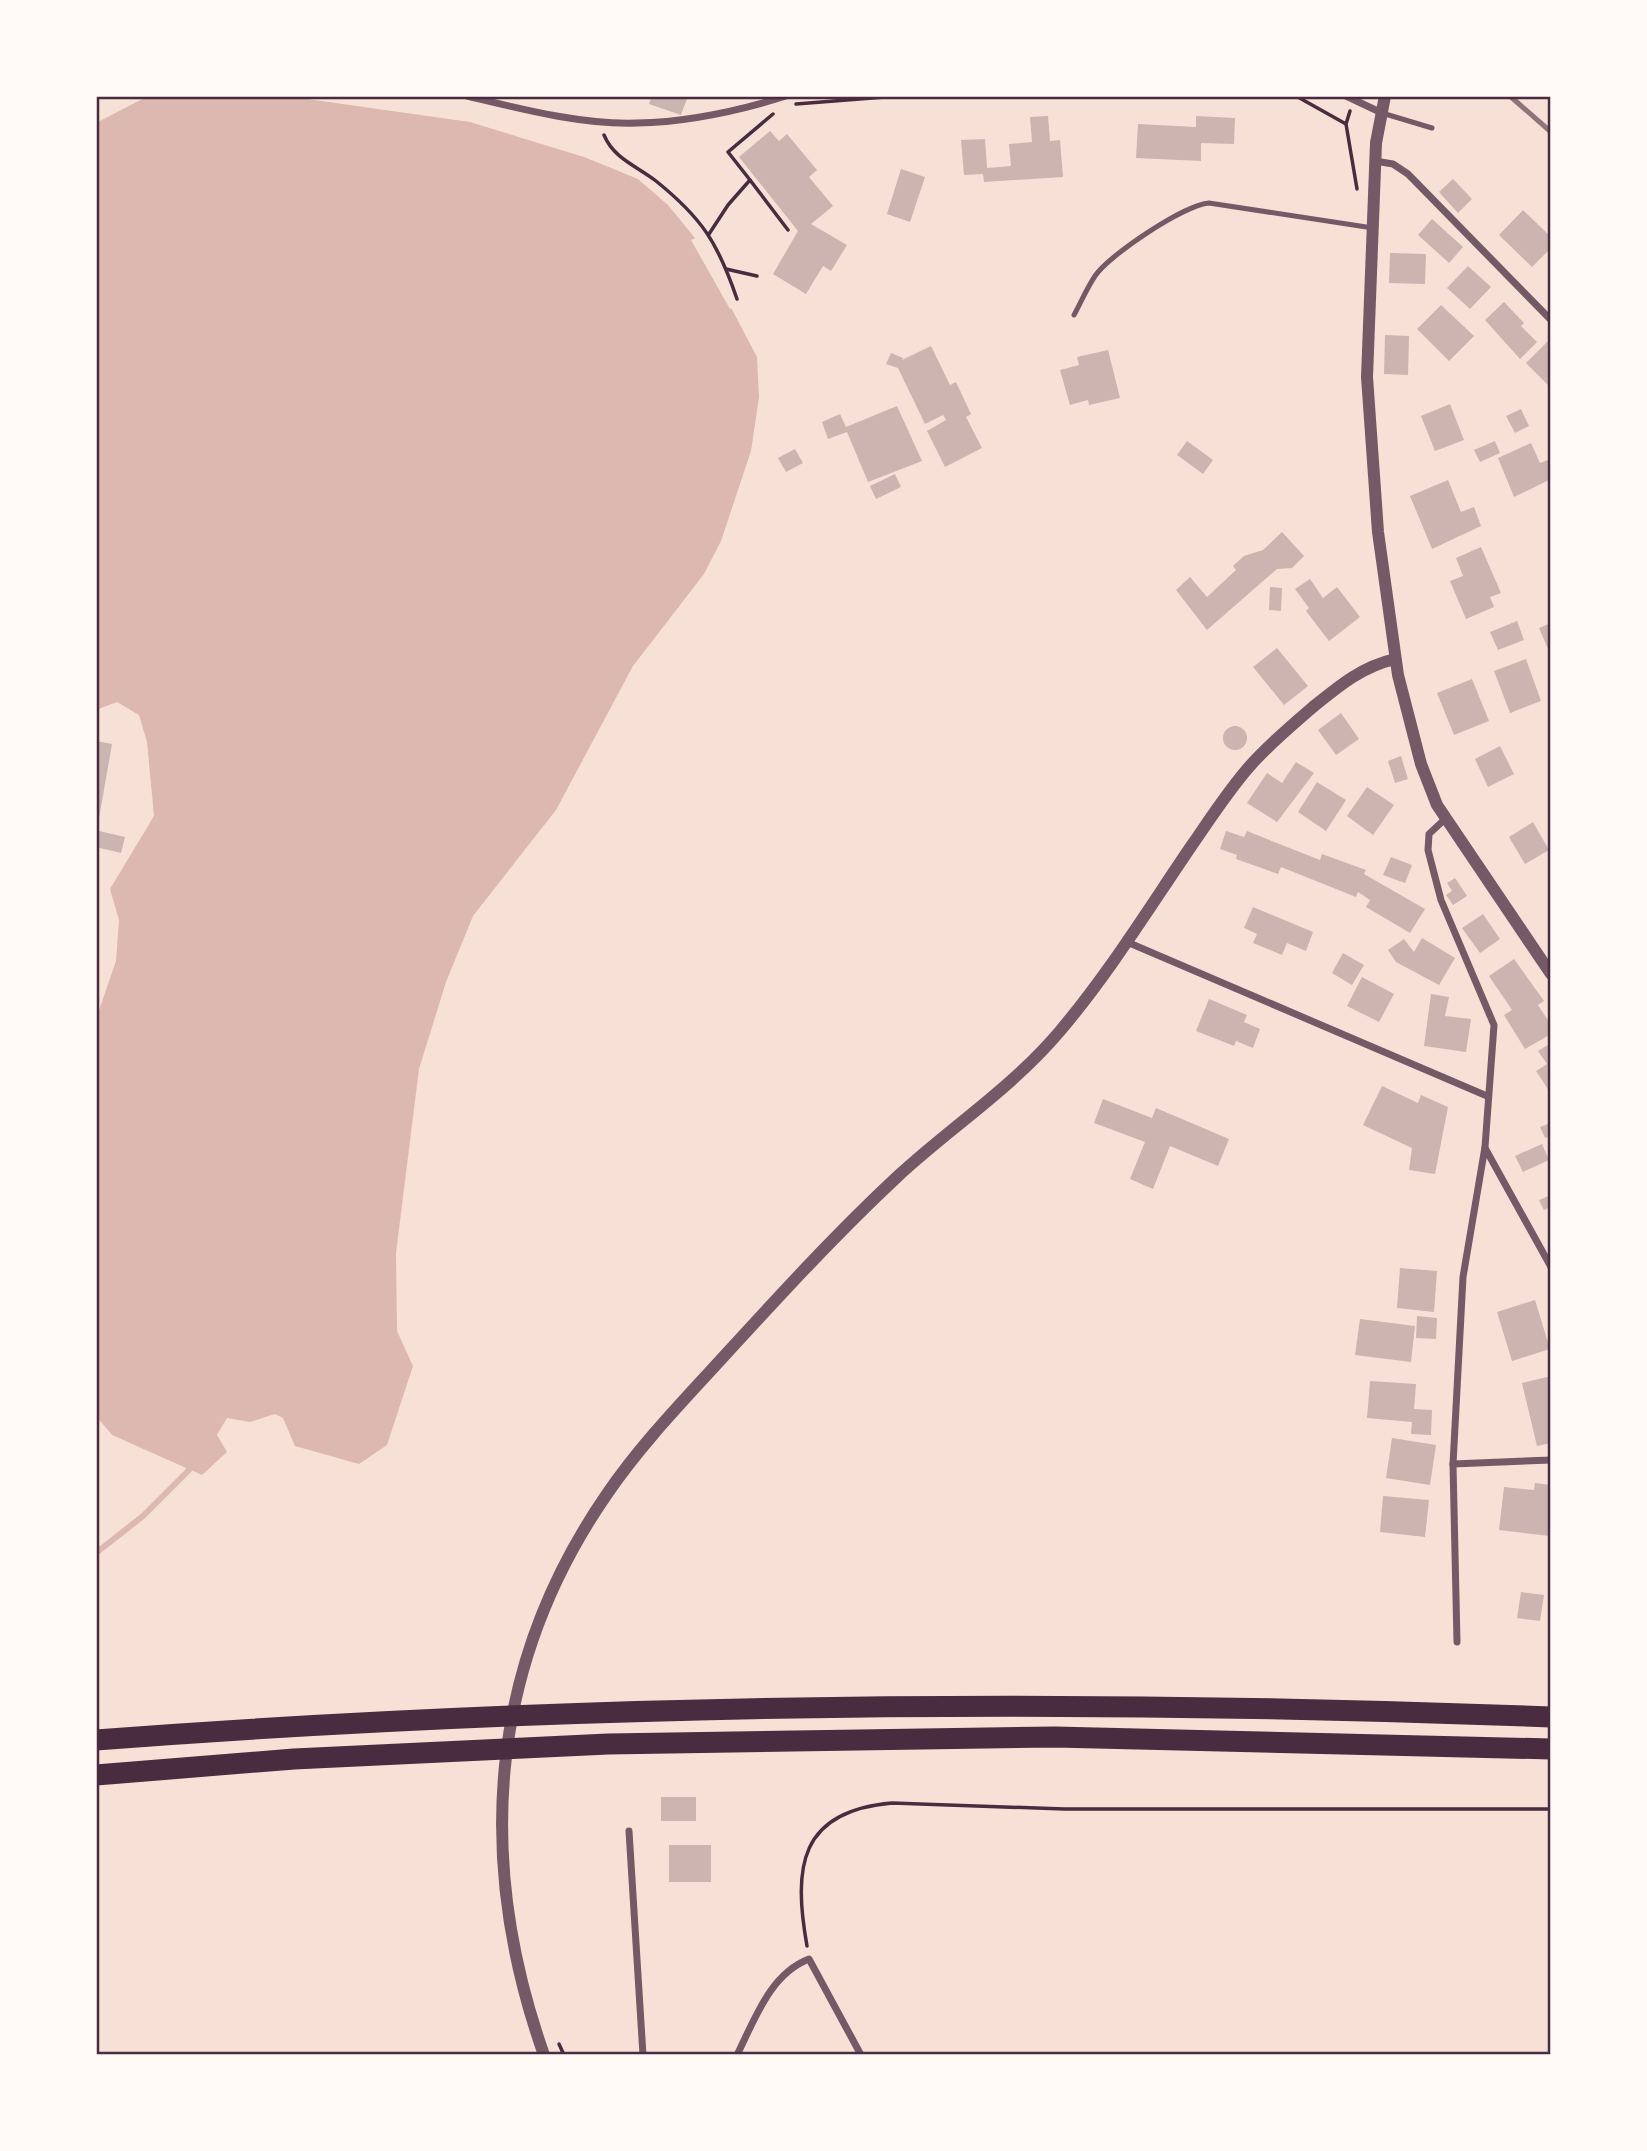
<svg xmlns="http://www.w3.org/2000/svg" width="1647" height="2151" font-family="'Asap Condensed',sans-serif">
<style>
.water{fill:#dcb8b0}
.pier{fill:#f7e1d7}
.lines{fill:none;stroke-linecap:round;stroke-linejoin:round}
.stream{stroke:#dcb8b0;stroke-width:6}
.building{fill:#ccb4b1}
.path{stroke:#4a2c40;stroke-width:3.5}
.service{stroke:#755966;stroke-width:5}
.minor{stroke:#755966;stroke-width:7}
.tertiary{stroke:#755966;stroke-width:12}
.motorway{stroke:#4a2c40;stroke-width:21}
.rail{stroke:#8f747c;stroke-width:5}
.neatline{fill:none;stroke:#4a2c40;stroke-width:2.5}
</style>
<rect width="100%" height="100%" fill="#f7e1d7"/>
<polygon class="water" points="148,96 286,96 470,122 584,157 638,179 668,205 694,237 757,357 759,397 751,451 721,541 704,574 633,666 556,810 473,916 446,982 419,1069 396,1253 397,1331 413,1366 387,1445 359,1464 295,1446 283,1418 275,1414 250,1422 227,1418 217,1435 227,1452 202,1475 112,1435 96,1416 96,1283 99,1281 96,1270 96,1019 116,961 119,920 110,889 154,816 147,742 139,715 117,702 96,710 96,123"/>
<polygon class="pier" points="698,237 736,306 730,309 691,240"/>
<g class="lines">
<polyline class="stream" points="96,1553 143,1516 189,1470 190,1463"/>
</g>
<g class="building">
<polygon points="652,96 688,96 681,115 649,104"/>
<polygon points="1048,116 1050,141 1060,140 1063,177 984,182 983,174 964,175 961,140 985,139 987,168 1011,166 1009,144 1032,142 1030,117"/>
<polygon points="1196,116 1235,118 1234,144 1201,143 1201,161 1136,158 1138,124 1196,127"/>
<polygon points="770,131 779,141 787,134 817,170 809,177 833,206 811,224 847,245 831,271 823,266 806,294 773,274 798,231 739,157"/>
<polygon points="901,169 925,177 910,222 887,214"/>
<polygon points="1453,179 1472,199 1458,213 1439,192"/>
<polygon points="1523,210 1551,237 1551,248 1532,267 1499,235"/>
<polygon points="1432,219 1463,247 1449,263 1418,235"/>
<polygon points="1390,253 1426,254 1425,284 1389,283"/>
<polygon points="1468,266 1491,287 1470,309 1447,288"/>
<polygon points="1504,302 1524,323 1521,326 1537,342 1520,359 1485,320"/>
<polygon points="1441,305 1474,336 1449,361 1417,329"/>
<polygon points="1385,335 1409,336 1408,375 1384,374"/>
<polygon points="1548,341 1551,344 1551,388 1526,363"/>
<polygon points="931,346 950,385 956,382 971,414 966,417 982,448 945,467 927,431 946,420 943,415 925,424 898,368 886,364 891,353 903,358 902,360"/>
<polygon points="1108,350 1120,398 1089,405 1088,400 1070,405 1060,370 1079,365 1077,357"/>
<polygon points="1450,404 1464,440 1435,451 1421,416"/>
<polygon points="897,406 922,461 868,482 847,432 828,439 822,422 840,414 846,427"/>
<polygon points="1521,409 1529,426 1515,433 1506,416"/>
<polygon points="1187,441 1213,460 1203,474 1177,455"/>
<polygon points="1495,441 1500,453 1480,462 1474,450"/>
<polygon points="1531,443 1540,463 1551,459 1551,479 1514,497 1498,458"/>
<polygon points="795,449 803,463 786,472 778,458"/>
<polygon points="895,474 901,487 876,499 870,486"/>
<polygon points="1448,480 1461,512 1474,507 1481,526 1432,549 1410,496"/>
<polygon points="1282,532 1304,556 1292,568 1277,569 1207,630 1176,590 1190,577 1207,597 1236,570 1233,566 1244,556 1263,550"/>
<polygon points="1481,547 1501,593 1490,597 1494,607 1466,619 1450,581 1463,576 1456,558"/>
<polygon points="1310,579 1323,598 1337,587 1360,617 1329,641 1306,611 1309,608 1295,589"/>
<polygon points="1270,587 1282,588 1281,611 1269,610"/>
<polygon points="1517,621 1524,640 1498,650 1490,632"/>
<polygon points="1551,623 1551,656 1539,628"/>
<polygon points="1277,648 1308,686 1284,705 1253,667"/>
<polygon points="1526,659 1541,701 1510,713 1494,671"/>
<polygon points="1472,679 1489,721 1454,735 1437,693"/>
<polygon points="1341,713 1359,739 1336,755 1318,730"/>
<circle cx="1235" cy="738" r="12"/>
<polygon points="96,741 112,744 98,824 96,824"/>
<polygon points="1500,746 1514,774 1488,787 1475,759"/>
<polygon points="1401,756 1408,779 1395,783 1388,761"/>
<polygon points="1296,762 1314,773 1277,822 1247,803 1267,773 1282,783"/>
<polygon points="1317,782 1346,800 1326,831 1298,812"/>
<polygon points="1367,787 1394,805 1373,835 1347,816"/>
<polygon points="1533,822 1549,850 1525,864 1509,837"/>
<polygon points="99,831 125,837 121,853 96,847"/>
<polygon points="1226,831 1244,837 1247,831 1320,860 1322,854 1366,870 1364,874 1425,909 1410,933 1366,907 1370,900 1358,892 1356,897 1281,867 1278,874 1236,859 1237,855 1220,849"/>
<polygon points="1391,857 1412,865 1405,883 1383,875"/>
<polygon points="1455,878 1467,896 1453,905 1446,895 1452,891 1447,883"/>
<polygon points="1253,907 1313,932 1306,951 1287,943 1282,955 1253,943 1257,934 1244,928"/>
<polygon points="1483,914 1500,939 1480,953 1462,928"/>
<polygon points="1422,938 1455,958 1439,985 1396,962 1388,950 1404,939 1414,952"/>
<polygon points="1343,953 1364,965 1352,985 1332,973"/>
<polygon points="1514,959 1544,1001 1538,1005 1551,1025 1551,1034 1525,1049 1504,1015 1512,1010 1489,976"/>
<polygon points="1362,977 1394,994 1379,1022 1347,1006"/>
<polygon points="1431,994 1449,997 1445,1016 1471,1019 1466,1052 1424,1046"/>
<polygon points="1209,999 1247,1015 1244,1022 1260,1029 1253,1048 1236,1041 1234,1046 1196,1031"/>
<polygon points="1551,1043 1551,1094 1536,1071 1547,1064 1538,1051"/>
<polygon points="1382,1086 1418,1103 1421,1095 1448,1107 1435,1174 1409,1170 1412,1148 1363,1125"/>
<polygon points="1103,1099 1152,1118 1156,1108 1229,1139 1218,1166 1170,1146 1153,1189 1130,1179 1145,1142 1094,1123"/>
<polygon points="1550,1123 1551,1136 1545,1138 1540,1127"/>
<polygon points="1542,1144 1549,1160 1523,1172 1515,1156"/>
<polygon points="1551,1195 1551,1207 1544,1210 1539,1200"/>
<polygon points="1400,1268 1437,1271 1434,1312 1397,1308"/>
<polygon points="1535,1300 1550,1349 1512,1361 1497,1312"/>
<polygon points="1417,1316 1437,1318 1436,1339 1416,1338"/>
<polygon points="1360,1319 1415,1326 1411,1362 1355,1355"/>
<polygon points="1551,1376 1551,1443 1537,1446 1522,1383"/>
<polygon points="1370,1381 1416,1384 1414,1409 1432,1410 1431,1435 1411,1434 1412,1422 1367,1418"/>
<polygon points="1392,1438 1436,1445 1430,1485 1386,1478"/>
<polygon points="1535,1483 1551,1485 1549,1536 1499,1530 1504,1487 1534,1490"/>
<polygon points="1383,1496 1429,1500 1425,1537 1380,1532"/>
<polygon points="1521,1592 1544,1595 1540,1621 1517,1618"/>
<rect x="661" y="1797" width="35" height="24"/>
<rect x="669" y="1845" width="42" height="37"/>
</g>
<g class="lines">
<g class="path">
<polyline points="1296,96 1346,124"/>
<polyline points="796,104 898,96"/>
<polyline points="1350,111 1346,124 1357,189"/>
<path d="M604 135C614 159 637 166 656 181 702 218 718 243 737 299"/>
<polyline points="750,180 788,230"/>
<polyline points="709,234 728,205 750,180 728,152 773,114"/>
<polyline points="726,269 757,276"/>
<path d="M807 1946C793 1867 799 1811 892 1803L1064 1809H1551"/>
<polyline points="559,2044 564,2055"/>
</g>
<g class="service">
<polyline points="1382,113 1432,128"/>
<path d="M1074 315C1081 302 1087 288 1095 276 1109 255 1184 205 1209 203L1373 228"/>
</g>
<g class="minor">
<path d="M467 96C521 109 582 125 637 123 687 122 738 111 786 96"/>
<polyline points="1346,96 1382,113"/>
<polyline points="1375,161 1393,164 1408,174 1551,320"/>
<polyline points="1445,819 1429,834 1428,850 1441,900 1494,1025 1485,1147 1463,1277 1453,1464 1457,1642"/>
<polyline points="1127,942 1487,1096"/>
<polyline points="1485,1148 1551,1267"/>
<polyline points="1453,1464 1551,1460"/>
<polyline points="629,1831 643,2055"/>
<path d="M737 2055C755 2019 770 1974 809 1959L861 2055"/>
</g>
<g class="tertiary">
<polyline points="1385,96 1376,143 1367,377 1378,532 1398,675 1421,764 1437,805 1551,974"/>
<path d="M544 2055C475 1860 488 1666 607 1494 641 1444 685 1399 726 1354 781 1294 837 1233 897 1177 951 1127 1012 1088 1060 1031 1109 973 1149 908 1192 845 1210 819 1228 791 1249 767 1268 745 1291 726 1313 707 1339 686 1361 667 1395 659"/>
</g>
<g class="motorway">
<path d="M96 1740C580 1703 1066 1698 1551 1717"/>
<polyline points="96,1775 294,1759 608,1744 1055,1737 1551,1749"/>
</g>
<polyline class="rail" points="1510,96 1551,132"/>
</g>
<rect width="1647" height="2151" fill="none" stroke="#fffaf5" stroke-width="196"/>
<rect x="98" y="98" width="1451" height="1955" class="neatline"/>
</svg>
